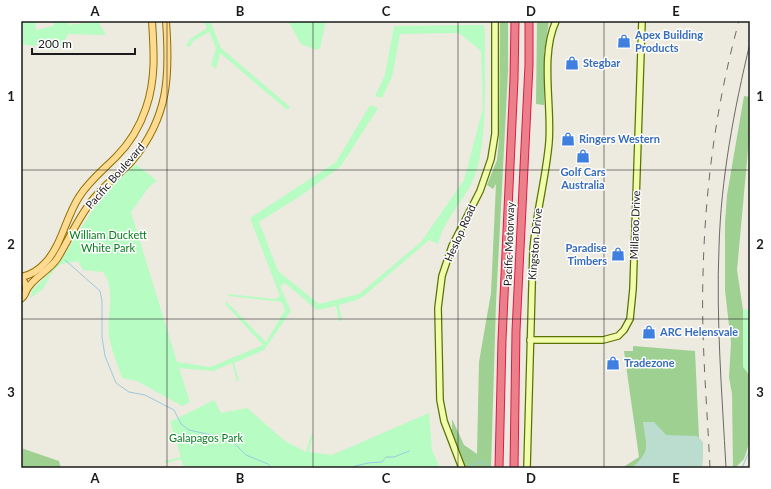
<svg xmlns="http://www.w3.org/2000/svg" width="771" height="489" font-family="Lato,sans-serif">
<style>
.forest{fill:#9dd091}
.wetland{fill:#bbddd0}
.park{fill:#b7fcc3}
.lines{fill:none;stroke-linecap:round;stroke-linejoin:round}
.stream{stroke:#9cc9de;stroke-width:1}
.secondary-casing{stroke:#5b7300;stroke-width:8}
.primary-casing{stroke:#917000;stroke-width:8}
.highway-casing{stroke:#df1949;stroke-width:9}
.secondary{stroke:#f1fdad;stroke-width:5.5}
.primary{stroke:#ffdb92;stroke-width:6}
.highway{stroke:#eb808a;stroke-width:7}
.tram{stroke:#696969;stroke-width:1}
.rail{stroke:#696969;stroke-width:1;stroke-dasharray:8 8;stroke-linecap:butt}
.grid{fill:none;stroke:#1b1b1b;stroke-width:1;stroke-opacity:0.55}
.labels{text-anchor:middle;stroke-width:3;stroke-linejoin:round;paint-order:stroke}
.shop-label{font-size:11px;font-weight:bold;fill:#366cbe;stroke:#fff;text-anchor:start}
.street-label{font-size:11px;fill:#1b1b1b;stroke:#fff}
.park-label{font-size:11px;fill:#057d1b;stroke:#fff}
.neatline{fill:none;stroke:#1b1b1b;stroke-width:1.5}
.grid-label{font-size:13px;text-anchor:middle;font-weight:bold;fill:#1b1b1b}
</style>
<rect width="100%" height="100%" fill="#edeadf"/>
<g class="forest">
<polygon points="500,21 508,21 508,71 496,303 491,468 465,468 452,431 452,419 464,445 477,454 479,362 491,293 496,184 493,189 487,185 497,160 499,140"/>
<polygon points="537,21 549,21 544,53 544,105 536,104"/>
<polygon points="744,96 750,97 750,128 737,270 743,310 743,366 750,376 750,441 744,459 735,468 733,468 732,394 729,377 731,343 725,290 725,223 727,195"/>
<polygon points="633,346 695,351 699,438 703,443 702,468 622,468 639,457 624,351 633,351"/>
<polygon points="21,448 59,461 61,468 21,468"/>
</g>
<path class="wetland" d="M643 422H654L666 435 697 436 703 443 702 468H632C652 449 646 448 643 422Z"/>
<g class="park">
<polygon points="21,21 35,21 36,30 53,26 55,21 66,21 70,25 98,21 106,35 68,34 62,45 57,46 53,51 44,39 35,46 21,44"/>
<polygon points="204,21 210,21 221,48 290,107 287,110 220,53 216,69 211,65 216,48 209,32 193,41 190,47 186,46 190,39 207,28"/>
<polygon points="288,21 326,21 320,48 316,50 301,44"/>
<path d="M484 25 485 33C484 75 489 139 474 178 464 201 444 219 438 244L429 240 365 295 357 300 339 305 342 321H339L336 306 317 310 285 283 280 286 291 311 264 350 234 363 239 381H237L232 363 213 371 179 368 190 402 182 406 137 381 122 378C118 365 111 350 109 336 106 315 117 291 103 272L83 270 78 261 61 264 53 271 42 290 30 298 33 289 46 277 60 262 98 201 133 166 137 165 157 181 149 187 131 212 177 362 210 367 263 345 225 304 227 302 266 342 285 310 282 302 229 296 227 294 275 299 280 296 250 218 336 162 370 105 378 108 341 166 302 195 259 222 278 271 319 304 359 294 421 242 464 180 483 108 481 51 459 33 400 34 392 77 382 98 375 96 385 75 394 26Z"/>
<polygon points="750,309 750,376 743,367 743,310"/>
<polygon points="214,400 221,413 247,408 285,441 306,452 311,435 313,435 309,452 332,455 429,413 432,450 440,468 184,468 181,459 166,463 165,461 181,457 170,422"/>
</g>
<g class="lines">
<g class="stream">
<polyline points="65,260 100,291 102,301 102,337 105,356 116,383 129,392 145,395 174,410 181,424 189,430 225,438 234,443 246,455 268,464 272,468"/>
<polyline points="347,468 368,463 382,462 386,457 394,457 409,451"/>
<polyline points="469,468 470,466 481,461 490,468"/>
<polyline points="742,468 750,449"/>
</g>
<g class="secondary-casing">
<g id="secondary">
<polyline points="530,340 603,340 618,336 624,330 630,319 633,289 642,21"/>
<polyline points="462,468 444,421 440,400 438,308 442,276 452,246 480,191 491,159 495,134 495,21"/>
<path d="M527 468 533 250C536 213 546 178 549 142 552 105 540 55 556 21"/>
</g>
</g>
<g class="primary-casing">
<g id="primary">
<path d="M21 277C32 275 39 270 46 262 62 244 66 217 79 197 89 181 103 170 116 157 129 144 140 126 146 108 156 79 154 51 152 21"/>
<path d="M21 278C28 285 28 292 21 299"/>
<path d="M26 291C33 277 48 272 57 259 70 238 79 215 95 197 106 183 120 174 132 161 169 117 170 75 166 21"/>
</g>
</g>
<g class="highway-casing">
<g id="highway">
<polyline points="499,468 502,340 514,79 515,21"/>
<polyline points="514,468 516,331 529,65 529,21"/>
</g>
</g>
<use href="#secondary" class="secondary"/>
<use href="#primary" class="primary"/>
<use href="#highway" class="highway"/>
<path class="tram" d="M726 468C722 394 716 320 719 247 721 178 734 110 750 43"/>
<path class="rail" d="M710 468C707 404 701 339 703 275 705 189 716 104 739 21"/>
</g>
<path class="grid" d="M167 21V468M313 21V468M458 21V468M604 21V468M21 170H750M21 319H750"/>
<defs>
<g id="shop-bare" transform="scale(1.08)"><path d="M-5-2.5h2.3a2.7 3.5 0 0 1 5.4 0H5L5.5 6h-11ZM-1.5-2.5h3a1.5 2.3 0 0 0-3 0Z" fill="#3f7fe0" stroke="#fff" stroke-width="2.5" paint-order="stroke"/></g>
</defs>
<g fill-rule="evenodd">
<use href="#shop-bare" x="624" y="41"/>
<use href="#shop-bare" x="572" y="63"/>
<use href="#shop-bare" x="568" y="139"/>
<use href="#shop-bare" x="583" y="156"/>
<use href="#shop-bare" x="618" y="254"/>
<use href="#shop-bare" x="649" y="332"/>
<use href="#shop-bare" x="613" y="363"/>
</g>
<g class="labels">
<g class="shop-label">
<text x="635" y="39">Apex Building<tspan x="635" dy="13">Products</tspan></text>
<text x="583" y="67">Stegbar</text>
<text x="579" y="143">Ringers Western</text>
<text x="583" y="176" text-anchor="middle">Golf Cars<tspan x="583" dy="13">Australia</tspan></text>
<text x="607" y="252" text-anchor="end">Paradise<tspan x="607" dy="13">Timbers</tspan></text>
<text x="660" y="336">ARC Helensvale</text>
<text x="624" y="367">Tradezone</text>
</g>
<g class="street-label">
<text transform="translate(115 176) rotate(-49)" y="4">Pacific Boulevard</text>
<text transform="translate(635 225) rotate(-88)" y="4">Millaroo Drive</text>
<text transform="translate(460 233) rotate(-66)" y="4">Heslop Road</text>
<text transform="translate(509 244) rotate(-88)" y="4">Pacific Motorway</text>
<text transform="translate(535 244) rotate(-85)" y="4">Kingston Drive</text>
</g>
<g class="park-label">
<text x="108" y="239">William Duckett<tspan x="108" dy="13">White Park</tspan></text>
<text x="206" y="442">Galapagos Park</text>
</g>
</g>
<rect width="771" height="489" fill="none" stroke="#ffffff" stroke-width="44"/>
<path d="M32 48v6h103v-6" fill="none" stroke="#1b1b1b" stroke-width="2"/>
<text x="38" y="48" font-size="12" fill="#1b1b1b" stroke="#ffffff" stroke-width="3" paint-order="stroke">200 m</text>
<rect x="22" y="22" width="727" height="445" class="neatline"/>
<g class="grid-label">
<text x="95" y="16">A</text>
<text x="240" y="16">B</text>
<text x="386" y="16">C</text>
<text x="531" y="16">D</text>
<text x="676" y="16">E</text>
<text x="11" y="101">1</text>
<text x="760" y="101">1</text>
<text x="11" y="249">2</text>
<text x="760" y="249">2</text>
<text x="11" y="397">3</text>
<text x="760" y="397">3</text>
<text x="95" y="483">A</text>
<text x="240" y="483">B</text>
<text x="386" y="483">C</text>
<text x="531" y="483">D</text>
<text x="676" y="483">E</text>
</g>
</svg>
